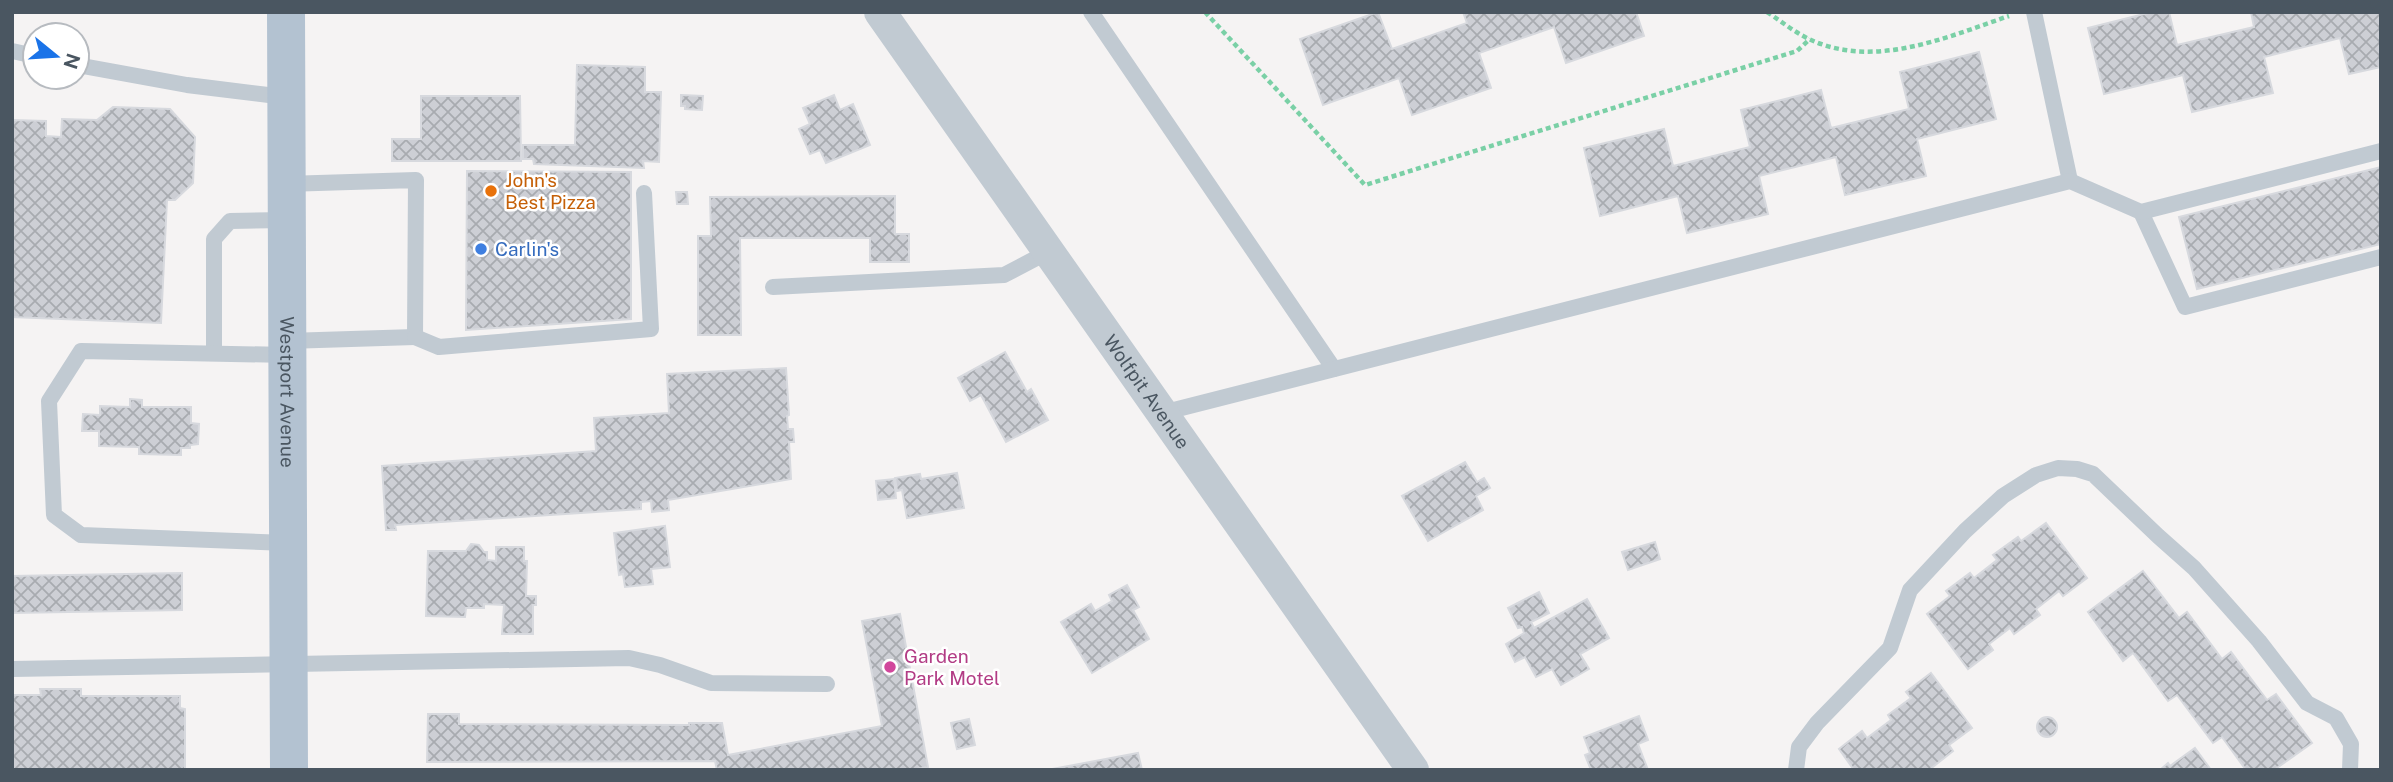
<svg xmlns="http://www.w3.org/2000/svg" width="2393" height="782" font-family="'Public Sans',sans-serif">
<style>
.building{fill:url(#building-cross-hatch);stroke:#d7d9de;stroke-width:2}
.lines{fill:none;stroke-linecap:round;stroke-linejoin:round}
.path{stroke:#7ad0a6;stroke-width:4.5;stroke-dasharray:5 3.5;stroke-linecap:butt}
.service{stroke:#c1cad2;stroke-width:16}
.minor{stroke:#c1cad2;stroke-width:32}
.primary{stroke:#b3c2d1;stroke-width:38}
.food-dot{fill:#e8710a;stroke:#fff;stroke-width:2.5}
.shop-dot{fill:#3f7fe0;stroke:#fff;stroke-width:2.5}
.hotel-dot{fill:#d1479c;stroke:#fff;stroke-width:2.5}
.labels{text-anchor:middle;stroke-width:5;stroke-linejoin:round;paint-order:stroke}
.food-label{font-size:19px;fill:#c56008;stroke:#fff;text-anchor:start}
.shop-label{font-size:19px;fill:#366cbe;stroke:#fff;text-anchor:start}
.street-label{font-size:19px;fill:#4a5661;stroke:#fff}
.hotel-label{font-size:19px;fill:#b23c85;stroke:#fff;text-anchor:start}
</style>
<defs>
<pattern id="building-cross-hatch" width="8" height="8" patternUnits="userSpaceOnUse" patternTransform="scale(1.75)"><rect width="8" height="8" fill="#cdcfd5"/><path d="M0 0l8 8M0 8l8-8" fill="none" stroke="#a8abb0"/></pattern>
</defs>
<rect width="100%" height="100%" fill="#f5f3f3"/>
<g class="building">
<polygon points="1378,12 1392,49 1467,23 1463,12 1636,12 1644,36 1566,63 1554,27 1479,53 1491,88 1412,115 1399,78 1323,105 1300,39"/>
<polygon points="2152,12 2169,12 2177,45 2254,27 2251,12 2381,12 2381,67 2349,74 2340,38 2264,57 2273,93 2192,112 2183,75 2104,94 2088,28"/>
<polygon points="1979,52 1996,119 1917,139 1926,176 1845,195 1836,157 1759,176 1768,214 1687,233 1678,196 1600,216 1584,148 1664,129 1673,166 1750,147 1741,110 1821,90 1831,128 1909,109 1900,72"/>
<polygon points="577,65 645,67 645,92 661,92 659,162 643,161 644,168 534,164 533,159 523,159 523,145 575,145"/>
<polygon points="681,95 703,96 702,110 685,109 685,106 681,106"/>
<polygon points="834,95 840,110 853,104 870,145 826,163 820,150 810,154 799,129 810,124 803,108"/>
<polygon points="421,96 520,96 521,161 392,161 392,139 421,139"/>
<polygon points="113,107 170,109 195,137 193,183 175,200 167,200 161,323 12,317 12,120 46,121 46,136 61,137 62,119 97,120"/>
<polygon points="2381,167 2381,244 2197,289 2179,217"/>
<polygon points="467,171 631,172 631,319 466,330"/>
<polygon points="676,192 687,192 688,204 677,204"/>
<polygon points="895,196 895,234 909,234 909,262 870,262 870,238 740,238 741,335 698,335 698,236 711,236 710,197"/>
<polygon points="1005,352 1027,392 1031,389 1048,420 1006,442 981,395 970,401 958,378"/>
<polygon points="786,368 789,415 787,416 788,429 793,429 794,442 789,442 791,479 668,500 669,510 652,512 651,501 641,502 641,509 395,525 396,530 386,530 382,466 596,451 594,418 669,413 667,374"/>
<polygon points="130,399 142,400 142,407 191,407 191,423 199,424 198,444 190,445 190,448 181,448 181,455 139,454 139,447 99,446 99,431 82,431 83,414 100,415 100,406 130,407"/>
<polygon points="1465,462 1477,482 1484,478 1490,488 1476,496 1483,510 1428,541 1402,496"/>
<polygon points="957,473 964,508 907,518 902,490 897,491 895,478 920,474 921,479"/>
<polygon points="894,479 896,498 878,500 876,481"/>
<polygon points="2046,523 2087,578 2063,596 2059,591 2036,609 2040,615 2014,634 2010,628 1989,644 1993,650 1968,669 1927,614 1950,596 1946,591 1970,573 1974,578 1997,560 1993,555 2018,537 2021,541"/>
<polygon points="665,526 670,567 651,569 653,584 625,587 623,574 619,575 614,533"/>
<polygon points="1655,542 1660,559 1628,570 1622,552"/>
<polygon points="471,544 479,545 484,552 487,552 487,560 496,561 496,547 524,547 524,561 527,561 526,596 536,596 536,605 533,605 533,634 502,634 504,605 484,604 484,608 466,608 465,617 426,616 428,551 466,551"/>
<polygon points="2143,571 2179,618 2187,612 2222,659 2231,652 2267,700 2276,694 2312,743 2274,770 2246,770 2222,737 2213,743 2177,695 2168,701 2133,653 2123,661 2088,612"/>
<polygon points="182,573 182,610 12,613 12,576"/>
<polygon points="1127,585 1139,607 1133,610 1149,639 1092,673 1061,622 1091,604 1095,611 1112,601 1109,595"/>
<polygon points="1539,592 1549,613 1531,622 1534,628 1587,599 1609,638 1580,654 1589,669 1561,685 1552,669 1536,677 1525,657 1515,662 1506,644 1524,633 1522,627 1518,628 1508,608"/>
<polygon points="900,614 928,767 911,770 717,770 715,761 427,762 428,714 459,714 459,724 689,725 689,723 722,723 728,755 882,726 862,621"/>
<polygon points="1931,673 1972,728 1949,745 1953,751 1929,770 1854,770 1839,749 1862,731 1867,738 1891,720 1888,715 1911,698 1906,692"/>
<polygon points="40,689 81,689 81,696 180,696 180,708 185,709 185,770 12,770 12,695 41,695"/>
<polygon points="1639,716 1648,740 1638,744 1648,770 1591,770 1585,755 1590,753 1584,737"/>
<circle cx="2047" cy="727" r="10"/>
<polygon points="969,719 975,745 957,749 951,723"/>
<polygon points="2195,748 2211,770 2160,770 2168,763 2170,766"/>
<polygon points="1138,753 1142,770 1047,770"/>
</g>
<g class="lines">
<g class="path">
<polyline points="1205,12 1365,185 1797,51 1810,39"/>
<path d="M1767 12C1781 21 1794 32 1809 39 1874 70 1947 37 2009 16"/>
</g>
<g class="service">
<polyline points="1091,12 1334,369"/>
<polyline points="2034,12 2070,181"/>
<polyline points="12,51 35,56"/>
<polyline points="77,65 187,85 285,97"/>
<polyline points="285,184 416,180 415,337 287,341"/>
<polyline points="2141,212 2185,307 2381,257"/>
<polyline points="773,287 1004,275 1048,252"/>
<polyline points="415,337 439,347 651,329 644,193"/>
<polyline points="214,353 214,239 230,221 286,220"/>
<polyline points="287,355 81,351 49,401 54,515 81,535 287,543"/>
<polyline points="1162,413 2070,181 2141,212 2381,151"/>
<polyline points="12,669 629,658 660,665 711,683 827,684"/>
<polyline points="1796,770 1799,747 1817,723 1890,648 1910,590 1965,531 2003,496 2036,475 2058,468 2077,469 2093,474 2158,536 2194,568 2259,641 2307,703 2336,718 2351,744 2350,770"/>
</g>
<path class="minor" id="s1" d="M880 12 1413 770"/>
<path class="primary" id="s2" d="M286 12 289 770"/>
</g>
<circle class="food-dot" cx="491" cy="191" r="7"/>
<circle class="shop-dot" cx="481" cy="249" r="7"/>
<circle class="hotel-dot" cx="890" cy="667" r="7"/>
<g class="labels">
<g class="food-label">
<text x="505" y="187">John's<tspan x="505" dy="22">Best Pizza</tspan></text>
</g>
<g class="shop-label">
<text x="495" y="256">Carlin's</text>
</g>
<g class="street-label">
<text dy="7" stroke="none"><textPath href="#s2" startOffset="380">Westport Avenue</textPath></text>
<text dy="7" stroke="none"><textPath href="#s1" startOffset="464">Wolfpit Avenue</textPath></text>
</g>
<g class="hotel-label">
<text x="904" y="663">Garden<tspan x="904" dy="22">Park Motel</tspan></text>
</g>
</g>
<rect width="2393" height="782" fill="none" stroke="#4a5661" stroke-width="28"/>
<g transform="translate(56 56) rotate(108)"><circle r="33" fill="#ffffff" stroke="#b7bbc0" stroke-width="2"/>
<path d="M0-5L12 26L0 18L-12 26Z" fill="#1a73e8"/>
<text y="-10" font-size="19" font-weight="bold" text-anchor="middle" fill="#4a5661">N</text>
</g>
</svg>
